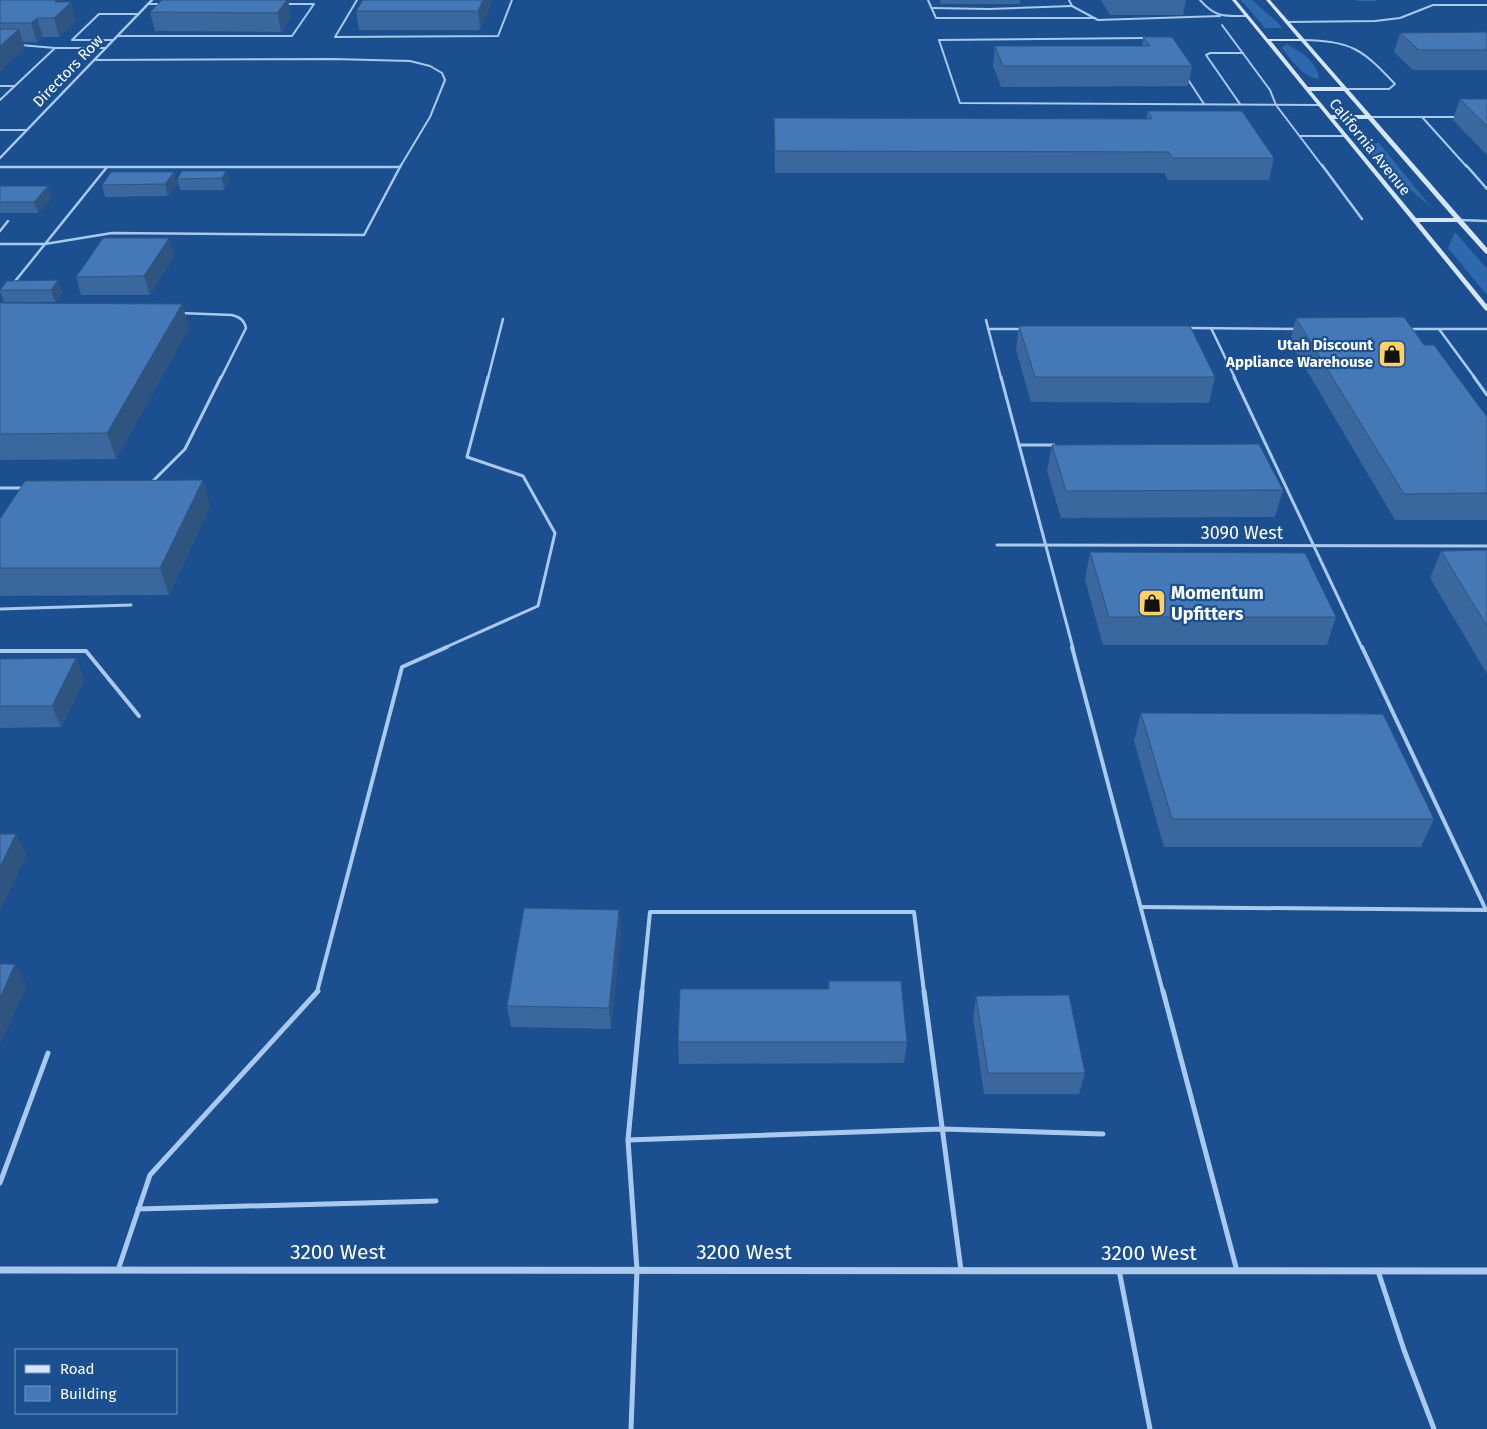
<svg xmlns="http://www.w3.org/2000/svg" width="1487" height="1429" font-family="'Fira Sans',sans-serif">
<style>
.green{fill:#2e69ad}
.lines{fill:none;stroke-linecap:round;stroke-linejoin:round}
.lane-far4{stroke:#a9c9ee;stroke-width:2}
.lane-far3{stroke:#a9c9ee;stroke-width:2.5}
.lane-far2{stroke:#a9c9ee;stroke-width:3}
.lane-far1{stroke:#a9c9ee;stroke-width:4}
.lane{stroke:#a9c9ee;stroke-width:5}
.street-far1{stroke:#a9c9ee;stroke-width:2.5}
.street{stroke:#a9c9ee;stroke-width:7}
.secondary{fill:#d6e6fa;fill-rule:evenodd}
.wall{fill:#3a679d}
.shaded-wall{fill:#305480}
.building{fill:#4478b7;stroke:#305480}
.labels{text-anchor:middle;stroke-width:4.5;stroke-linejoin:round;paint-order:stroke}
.far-street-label{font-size:15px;fill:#fff;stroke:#1b4f8f}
.far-poi-label{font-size:15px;font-weight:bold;fill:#fff;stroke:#1b4f8f;text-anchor:end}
.street-label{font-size:18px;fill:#fff;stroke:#1b4f8f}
.poi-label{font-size:18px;font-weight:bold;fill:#fff;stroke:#1b4f8f;text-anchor:start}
.near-street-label{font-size:21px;fill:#fff;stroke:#1b4f8f}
</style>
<rect width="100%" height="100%" fill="#1b4f8f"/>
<g class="green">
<polygon points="1241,0 1252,0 1276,21 1282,28 1265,28"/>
<path d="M1286 44C1301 52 1317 61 1319 79 1303 78 1291 59 1282 48Z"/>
<polygon points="1379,143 1431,207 1375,160 1362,144"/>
<polygon points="1455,232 1487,269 1487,295 1448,248"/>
</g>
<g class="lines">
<g class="lane-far4">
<polyline points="357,0 335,37 498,36 512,0"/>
<polyline points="928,0 936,18 1095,18"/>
<polyline points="1069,0 1072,6 1098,20 1220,16"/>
<path d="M1200 0C1216 18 1224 16 1247 16"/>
<polyline points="148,4 162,4"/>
<polyline points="933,8 989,9 1072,6"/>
<polyline points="1286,22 1375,21 1400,18 1433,5 1487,5"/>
<polyline points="1222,25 1270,90 1276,105 1323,167"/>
<polyline points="118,36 292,36 314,4 284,4"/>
<polyline points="1146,38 939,40 960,103 1320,105"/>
<polyline points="113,40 72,40 99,14 139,14"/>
<path d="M1302 40C1352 41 1362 49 1395 84L1389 89H1345"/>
<polyline points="20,45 55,48"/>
<polyline points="94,60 333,59 410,61 430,66 442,73 445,80 430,117 400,167"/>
<polyline points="1187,78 1204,104"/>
<polyline points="0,86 15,86"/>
<polyline points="0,100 55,48 106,48"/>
<polyline points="1240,104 1206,55 1210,53 1243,53"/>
<polyline points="1369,117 1457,117"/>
<polyline points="1422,117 1467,167"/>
<polyline points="0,130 27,130"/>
<polyline points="1300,136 1345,136"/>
</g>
<g class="lane-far3">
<polyline points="1322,165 1362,219"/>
<polyline points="1466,165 1487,189"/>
<polyline points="0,167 400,167 401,165"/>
<polyline points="1459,220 1487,221"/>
<polyline points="0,231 8,221"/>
<polyline points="0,244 45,244 112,233 364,235 400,167"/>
<polyline points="12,285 107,167"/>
<path d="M180 313 232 315C240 317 244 320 246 328L221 378"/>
<polyline points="986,320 1001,378"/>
<polyline points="1188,328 1299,329"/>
<polyline points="1211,328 1235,378"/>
<polyline points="988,329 1024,329"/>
<polyline points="1408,329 1487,329"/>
<polyline points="1439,329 1475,378"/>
<polyline points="488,378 503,319"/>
</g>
<g class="lane-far2">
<polyline points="1001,377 1073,648"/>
<polyline points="1234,377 1362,648"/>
<polyline points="1474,377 1487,395"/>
<polyline points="1019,445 1054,445"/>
<polyline points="152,482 185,449 221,377"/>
<polyline points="0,488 25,488"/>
<polyline points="997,545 1487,546"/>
<polyline points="0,609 131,605"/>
<polyline points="444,648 538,606 555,533 523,476 467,457 488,377"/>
</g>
<g class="lane-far1">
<polyline points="1072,647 1163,992"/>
<polyline points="1362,647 1486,910"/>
<polyline points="0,651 86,651 139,716"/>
<polyline points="1141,907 1486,910"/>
<polyline points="317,992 402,667 447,647"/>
<polyline points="642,992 650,912 914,912 924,992"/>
</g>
<g class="lane">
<polyline points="924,991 961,1270"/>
<polyline points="1163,991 1237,1271"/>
<polyline points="628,1140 942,1129 1103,1134"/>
<polyline points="0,1183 48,1053"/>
<polyline points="138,1209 436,1201"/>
<polyline points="118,1270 150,1175 318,991"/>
<polyline points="1119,1270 1150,1429"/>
<polyline points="1378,1271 1404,1350 1434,1429"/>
<polyline points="631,1429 637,1270 628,1140 642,991"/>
</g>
<polyline class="street-far1" points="0,158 152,0"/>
<polyline class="street" points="0,1270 1487,1271"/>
<path class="secondary" d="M1232 0H1236L1268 39H1299L1266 0H1270L1487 248V254L1485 253 1457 222H1419L1487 305V311L1485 310ZM1271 41H1301L1341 87H1308ZM1311 91H1344L1365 115H1331ZM1334 119H1368L1454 218H1416Z"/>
</g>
<g class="wall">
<polygon points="0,0 60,2 76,21 59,37 43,37 37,42 23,42 25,48 0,71"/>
<polygon points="162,0 288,0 291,18 281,32 155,31 150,12"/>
<polygon points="492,0 480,30 359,30 356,11"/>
<polygon points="940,0 1020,0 1020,4 941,4"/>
<polygon points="1101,0 1186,0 1183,15 1110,15"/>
<rect x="1357" y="0" width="19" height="1"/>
<polygon points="1487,32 1487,70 1413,70 1394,52 1400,33"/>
<polygon points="1143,37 1192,66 1188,86 1001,87 993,66 995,46 1142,46"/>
<polygon points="1460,99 1487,99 1487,155 1453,120"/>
<polygon points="1148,111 1274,158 1269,180 1168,180 1164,173 775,173 774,118 1146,119"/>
<polygon points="226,171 229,182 224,190 180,190 177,179"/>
<polygon points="174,172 177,183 168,196 105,197 102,185"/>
<polygon points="0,186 52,198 38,213 0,213"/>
<polygon points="174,256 150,295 81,295 76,277"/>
<polygon points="58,280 62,293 55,302 4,302 0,291 0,289"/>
<polygon points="0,303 182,304 189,328 116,459 0,460"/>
<polygon points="1296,318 1424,345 1487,417 1487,520 1395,520 1290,342"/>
<polygon points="1019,326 1215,377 1209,403 1031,402 1016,350"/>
<polygon points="1052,445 1283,490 1275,517 1061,518 1047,471"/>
<polygon points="210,506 169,595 0,596 0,519"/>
<polygon points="1487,550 1487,674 1430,578 1441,551"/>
<polygon points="1090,552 1336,617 1327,645 1103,645 1085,580"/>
<polygon points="76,658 84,680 61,727 0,728 0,659"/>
<polygon points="1141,713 1434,819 1421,847 1164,847 1134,741"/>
<polygon points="621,931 611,1029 511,1027 507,1006"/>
<polygon points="829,981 907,1042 904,1063 679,1064 678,1042 828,989"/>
<polygon points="976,996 1085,1073 1079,1094 984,1094 973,1017"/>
</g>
<g class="shaded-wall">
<polygon points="56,0 59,0 62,10 71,2 76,21 59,37 54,18 55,2"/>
<polygon points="287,0 288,0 291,18 281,32 277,13"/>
<polygon points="483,0 492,0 480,30 478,11"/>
<polygon points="37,18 43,37 37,42 31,23"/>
<polygon points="19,29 25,48 1,71 0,68 0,46"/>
<polygon points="226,171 229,182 224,190 222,178"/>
<polygon points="174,172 177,183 168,196 165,184"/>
<polygon points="48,186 52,198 38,213 34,202"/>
<polygon points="169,238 174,256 150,295 144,276"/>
<polygon points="58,280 62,293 55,302 51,290"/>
<polygon points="182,304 189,328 116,459 107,433"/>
<polygon points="203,480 210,506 169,595 160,568"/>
<polygon points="76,658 84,680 61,727 52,706"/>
<polygon points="16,834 27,855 0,911 0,867"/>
<polygon points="619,910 621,931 611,1029 609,1008"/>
<polygon points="15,964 27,986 0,1045 0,998"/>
</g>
<g class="building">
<polygon points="0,0 56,0 55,2 71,2 54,18 37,18 31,23 0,23"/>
<polygon points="162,0 287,0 277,13 150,12"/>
<polygon points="363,0 483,0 478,11 356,11"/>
<polygon points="0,29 19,29 0,46"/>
<polygon points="1487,32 1487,50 1419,50 1400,33"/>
<polygon points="1143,37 1172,37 1192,66 1003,66 995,46 1150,46"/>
<polygon points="1460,99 1487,99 1487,126"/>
<polygon points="1148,111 1242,111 1274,158 1172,158 1169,152 775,151 774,118 1152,119"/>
<polygon points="182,171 226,171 222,178 177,179"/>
<polygon points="111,172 174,172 165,184 102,185"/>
<polygon points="0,186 48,186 34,202 0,202"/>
<polygon points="103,238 169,238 144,276 76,277"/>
<polygon points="58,280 51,290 0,290 7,281"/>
<polygon points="0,303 182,304 107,433 0,434"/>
<polygon points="1404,317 1424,345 1434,345 1487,417 1487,493 1404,494 1296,318"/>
<polygon points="1019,326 1190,326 1215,377 1035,377"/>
<polygon points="1259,444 1283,490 1066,491 1052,445"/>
<polygon points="203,480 160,568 0,568 0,519 25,481"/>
<polygon points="1487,550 1487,626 1441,551"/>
<polygon points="1090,552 1305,553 1336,617 1109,617"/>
<polygon points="76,658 52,706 0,706 0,659"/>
<polygon points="1141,713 1383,714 1434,819 1172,819"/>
<polygon points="0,834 16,834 0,867"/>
<polygon points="524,908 619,910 609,1008 507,1006"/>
<polygon points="0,964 15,964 0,998"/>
<polygon points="829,981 901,981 907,1042 678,1042 680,989 829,989"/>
<polygon points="1069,995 1085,1073 988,1073 976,996"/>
</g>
<defs>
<g id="shop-square" transform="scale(1.4375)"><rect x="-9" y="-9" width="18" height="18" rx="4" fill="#ffd166" stroke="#1b4f8f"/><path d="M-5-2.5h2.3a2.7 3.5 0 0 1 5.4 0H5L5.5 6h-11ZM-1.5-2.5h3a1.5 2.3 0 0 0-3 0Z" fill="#111"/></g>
</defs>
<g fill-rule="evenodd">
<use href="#shop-square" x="1392" y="354"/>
<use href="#shop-square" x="1152" y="603"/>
</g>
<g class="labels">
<g class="far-street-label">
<text transform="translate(68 71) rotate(-46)" y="5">Directors Row</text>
<text transform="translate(1370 147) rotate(51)" y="5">California Avenue</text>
</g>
<g class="far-poi-label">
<text x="1373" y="350">Utah Discount<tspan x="1373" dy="17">Appliance Warehouse</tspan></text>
</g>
<g class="street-label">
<text x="1242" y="539">3090 West</text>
</g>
<g class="poi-label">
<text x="1171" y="599">Momentum<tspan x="1171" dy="21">Upfitters</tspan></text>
</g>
<g class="near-street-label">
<text x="338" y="1259">3200 West</text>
<text x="744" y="1259">3200 West</text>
<text x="1149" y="1260">3200 West</text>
</g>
</g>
<rect x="15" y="1349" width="162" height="65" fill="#1b4f8f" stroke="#7695bc"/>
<rect x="25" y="1365" width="25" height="8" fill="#d6e6fa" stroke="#7695bc"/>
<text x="60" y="1374" font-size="15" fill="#ffffff">Road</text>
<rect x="25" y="1386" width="25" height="15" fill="#4478b7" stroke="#7695bc"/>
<text x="60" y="1399" font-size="15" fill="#ffffff">Building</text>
</svg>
